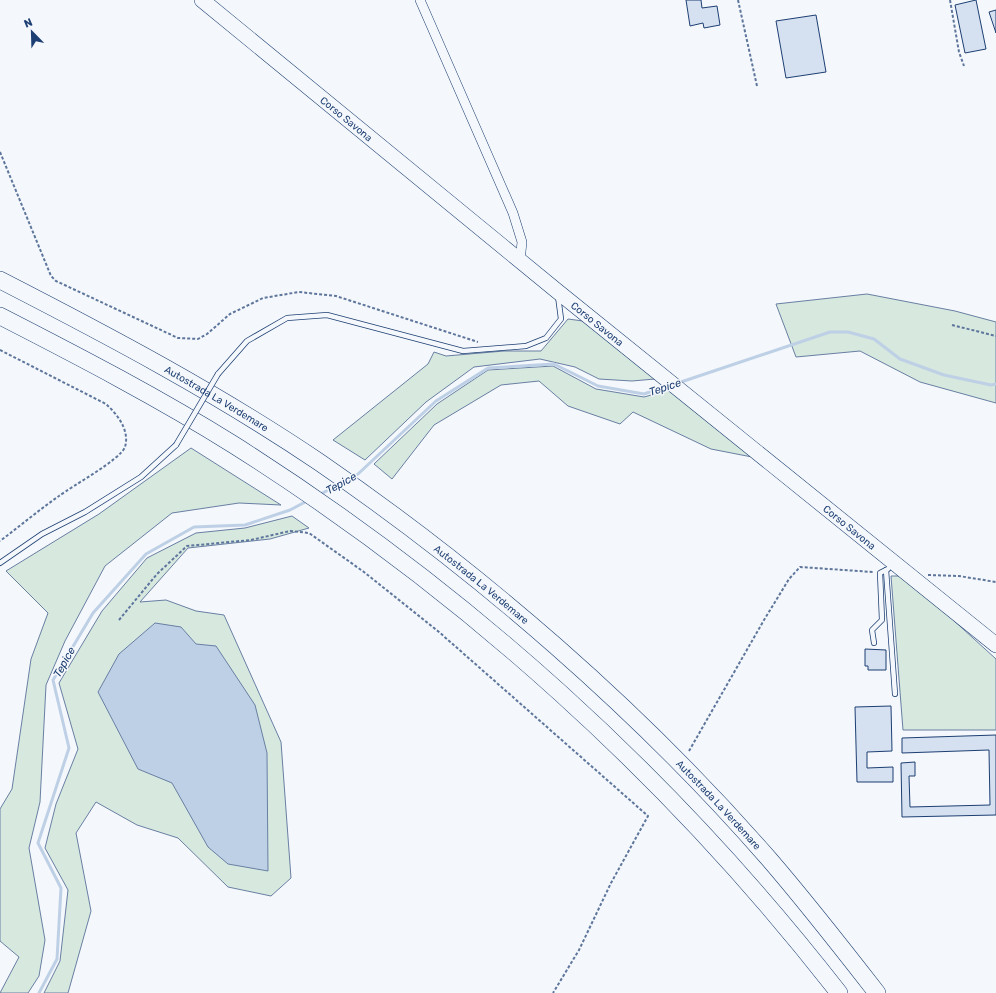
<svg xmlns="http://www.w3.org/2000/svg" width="996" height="993" font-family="Rubik,sans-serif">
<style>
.green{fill:#d7e8df;stroke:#687fa3}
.water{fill:#bed0e5;stroke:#687fa3}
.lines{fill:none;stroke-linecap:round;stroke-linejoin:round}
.stream{stroke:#bed0e5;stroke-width:3}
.building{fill:#d5e0f0;stroke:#1d3f73}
.lane-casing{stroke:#1d3f73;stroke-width:6}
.street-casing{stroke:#1d3f73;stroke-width:10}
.primary-casing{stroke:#1d3f73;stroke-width:16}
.highway-casing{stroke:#1d3f73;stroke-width:18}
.path{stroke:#5e769c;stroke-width:2;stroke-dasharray:3 2;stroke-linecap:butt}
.lane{stroke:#f4f7fb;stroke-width:4.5}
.street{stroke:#f4f7fb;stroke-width:9}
.primary{stroke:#f4f7fb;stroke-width:15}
.highway{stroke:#f4f7fb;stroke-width:17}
.lane-bridge-casing{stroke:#1d3f73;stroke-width:6;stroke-linecap:butt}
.lane-bridge{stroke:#f4f7fb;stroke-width:4.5}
.labels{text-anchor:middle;stroke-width:3;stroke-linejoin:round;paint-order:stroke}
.street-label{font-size:10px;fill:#1d3f73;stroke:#f4f7fb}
.water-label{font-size:11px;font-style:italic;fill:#1d3f73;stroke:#f4f7fb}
</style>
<rect width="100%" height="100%" fill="#f4f7fb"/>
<g class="green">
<polygon points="867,294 955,311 996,322 996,403 920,382 860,351 796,357 776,304"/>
<polygon points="568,319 583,321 655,379 632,381 599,379 575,367 540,359 474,367 426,402 365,460 333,440 428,364 434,352 446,356 504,351 541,351"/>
<polygon points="553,366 596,389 644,397 669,390 752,457 711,449 633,412 620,424 568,406 539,381 501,385 434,425 392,479 374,464 437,404 488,370"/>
<polygon points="191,448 281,505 239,503 172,513 105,566 65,641 46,685 40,802 29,848 45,940 39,976 28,993 0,993 19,957 0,941 0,809 12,789 31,659 48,613 6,571 99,514"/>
<polygon points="292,516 309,528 270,539 188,548 140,602 166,600 196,611 224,615 281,742 291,878 271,896 228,887 178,838 137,825 96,802 76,833 91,911 68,993 44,993 60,961 68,890 45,848 56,804 78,749 59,683 102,611 147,558 196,533 245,528"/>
<polygon points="891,576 905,576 996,659 996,730 903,730"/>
</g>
<polygon class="water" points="155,623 181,627 196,644 216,646 255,705 267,753 268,871 228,864 208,847 172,783 138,769 98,692 119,654"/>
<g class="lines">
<g class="stream">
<polyline points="678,383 830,332 848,332 874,339 900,359 944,375 991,385 996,384"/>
<polyline points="351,478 358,474 436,401 488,368 554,364 598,386 644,394 667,386"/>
<polyline points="319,495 341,483"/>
<polyline points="39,993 57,959 61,888 38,843 69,748 53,680 93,613 146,554 194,527 245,525 290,510 307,501"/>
</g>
</g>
<g class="building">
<polygon points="686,0 701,0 702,8 717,6 720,25 704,28 703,23 690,26"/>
<polygon points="976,0 986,49 965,53 955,5"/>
<polygon points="996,10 996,33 989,12"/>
<polygon points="816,15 826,72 786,78 776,21"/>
<polygon points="865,649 886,650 886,670 868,670 868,666 865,666"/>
<polygon points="891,706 892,751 867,752 867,768 893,767 893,782 857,782 855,707"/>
<polygon points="996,735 996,815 902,817 901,763 915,762 915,776 909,776 910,807 990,805 989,750 902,753 902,738"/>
</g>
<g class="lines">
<g class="lane-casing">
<g id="lane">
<polyline points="218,374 247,341 287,318 327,315 463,351 526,346 546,338 561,319 558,296"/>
<polyline points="0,563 42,534 85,512 141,477 176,445"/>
<polyline points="886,570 895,694"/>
<polyline points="874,643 872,630 882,620 880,573 888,569"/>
</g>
</g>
<g class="street-casing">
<polyline id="street" points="420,0 513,213 522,242 520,261"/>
</g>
<g class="primary-casing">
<g id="primary">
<path id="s1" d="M202 0 557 291 996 645"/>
</g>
</g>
<g class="highway-casing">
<g id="highway">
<path id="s2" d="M0 280C109 336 217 393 319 462 481 573 640 711 769 859 807 903 842 948 877 993"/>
<path d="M0 316C80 357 159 398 234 445 466 592 671 777 839 993"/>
</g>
</g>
<g class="path">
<polyline points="738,0 757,86"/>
<polyline points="950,0 959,52 964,66"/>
<polyline points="0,152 51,276 56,281 178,338 198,339 207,334 230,314 263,298 299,292 336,296 478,342"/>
<polyline points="952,325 996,336"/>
<path d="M0 350 106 404C117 414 130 430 125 447 120 460 72 486 59 496 39 510 20 526 0 541"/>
<polyline points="928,575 959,576 996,582"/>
<polyline points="119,620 157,574 187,546 251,540 290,531 309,533 364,572 439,632 648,816 611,883 579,950 553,993"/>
<polyline points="689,751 764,620 789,579 800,567 873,572"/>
</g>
<use href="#lane" class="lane"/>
<use href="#street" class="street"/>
<use href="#primary" class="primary"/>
<use href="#highway" class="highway"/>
<g class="lane-bridge-casing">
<polyline id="lane-bridge" points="176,445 218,374"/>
</g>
<use href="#lane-bridge" class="lane-bridge"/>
</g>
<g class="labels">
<g class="street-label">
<text dy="4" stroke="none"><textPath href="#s1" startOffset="187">Corso Savona</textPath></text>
<text dy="4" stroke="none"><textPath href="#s1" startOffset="511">Corso Savona</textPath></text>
<text dy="4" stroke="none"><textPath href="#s2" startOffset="247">Autostrada La Verdemare</textPath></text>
<text dy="4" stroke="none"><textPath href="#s1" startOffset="835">Corso Savona</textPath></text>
<text dy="4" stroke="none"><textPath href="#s2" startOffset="571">Autostrada La Verdemare</textPath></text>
<text dy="4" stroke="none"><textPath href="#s2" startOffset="895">Autostrada La Verdemare</textPath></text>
</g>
<g class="water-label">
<text transform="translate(665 387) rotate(-18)" y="4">Tepice</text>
<text transform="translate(341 483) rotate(-29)" y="4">Tepice</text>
<text transform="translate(64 662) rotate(-61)" y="4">Tepice</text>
</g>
</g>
<g transform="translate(32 32) rotate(337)" stroke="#f4f7fb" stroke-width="3" paint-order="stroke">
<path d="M0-3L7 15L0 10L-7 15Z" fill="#1d3f73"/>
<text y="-6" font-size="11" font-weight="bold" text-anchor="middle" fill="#1d3f73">N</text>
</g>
</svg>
